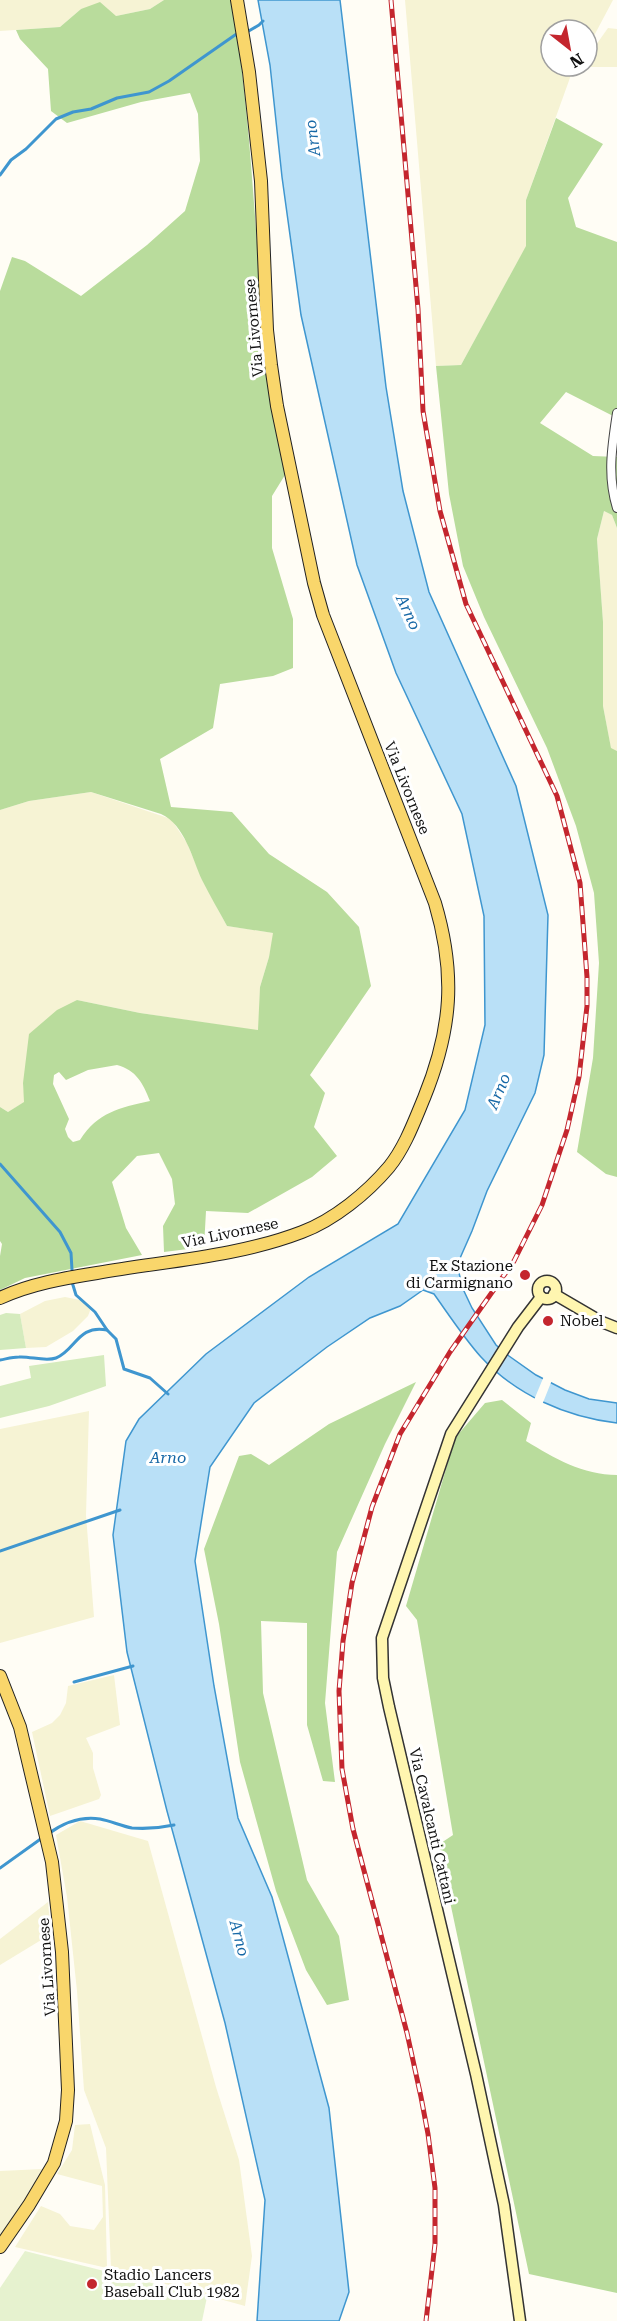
<svg xmlns="http://www.w3.org/2000/svg" width="617" height="2321" font-family="'Roboto Serif',serif">
<style>
.farmland{fill:#f6f3d4}
.green{fill:#d5ebbd}
.forest{fill:#b9dc9c;fill-rule:evenodd}
.pitch{fill:#e6f2cf}
.water{fill:#b9e0f7;stroke:#3f96cf;stroke-width:1.5}
.pier{fill:#fffdf5}
.lines{fill:none;stroke-linecap:round;stroke-linejoin:round}
.stream{stroke:#3f96cf;stroke-width:3}
.street-casing{stroke:#444;stroke-width:10}
.secondary-casing{stroke:#333;stroke-width:13}
.primary-casing{stroke:#222;stroke-width:14}
.street{stroke:#fff;stroke-width:8}
.secondary{stroke:#fff6b0;stroke-width:10}
.primary{stroke:#f9d66b;stroke-width:12}
.rail-casing{stroke:#c4262e;stroke-width:5}
.rail{stroke:#fff;stroke-width:3;stroke-dasharray:9;stroke-linecap:butt}
.poi-dot{fill:#c4262e;stroke:#fff;stroke-width:2}
.labels{text-anchor:middle;stroke-width:6;stroke-linejoin:round;paint-order:stroke}
.street-label{font-size:15px;fill:#111;stroke:#fff}
.poi-label{font-size:15px;fill:#111;stroke:#fff;text-anchor:start}
.water-label{font-size:16px;font-style:italic;fill:#1768a6;stroke:#fff}
</style>
<rect width="100%" height="100%" fill="#fffdf5"/>
<g class="farmland">
<polygon points="0,0 164,0 150,9 116,16 81,9 60,27 0,31"/>
<polygon points="405,0 613,0 587,49 587,30 551,30 551,66 577,66 571,75 526,200 527,245 461,365 436,366"/>
<polygon points="608,28 617,29 617,67 591,67 591,52"/>
<polygon points="604,511 612,515 617,528 617,751 611,749 603,706 603,622 597,539"/>
<polygon points="91,792 171,819 187,843 203,881 227,926 274,933 269,957 260,987 259,1031 140,1013 77,1000 23,1083 25,1102 8,1112 0,1107 0,810 29,801"/>
<polygon points="65,1297 80,1300 89,1305 91,1308 88,1316 73,1331 46,1347 26,1348 20,1314 45,1301"/>
<polygon points="89,1411 86,1515 94,1617 0,1643 0,1429"/>
<polygon points="114,1675 120,1725 86,1738 93,1753 93,1768 101,1795 99,1799 50,1816 32,1732 52,1723 60,1715 66,1703 68,1686"/>
<polygon points="80,1821 148,1841 216,2087 239,2160 252,2256 245,2306 111,2269 106,2148 84,2090 77,1991 67,1897 56,1835"/>
<polygon points="48,1902 51,1934 0,1965 0,1939"/>
<polygon points="90,2124 105,2185 107,2268 15,2247 41,2206 60,2214 70,2226 94,2230 103,2217 102,2186 57,2174 72,2150 75,2125"/>
<polygon points="43,2169 44,2173 0,2235 0,2171"/>
</g>
<g class="green">
<polygon points="6,1313 20,1314 26,1348 0,1350 0,1315"/>
<polygon points="104,1355 106,1386 49,1406 0,1418 0,1386 31,1378 29,1366"/>
</g>
<g class="forest">
<path d="M164 0H232C254 132 255 266 271 399 275 424 280 450 285 475L272 496V548L293 619V668L273 676 220 684 213 728 160 759 171 807 232 812 269 854 327 892 359 927 371 986 310 1075 325 1093 314 1127 337 1156 312 1177 248 1213 206 1211 204 1247 164 1252 163 1226 175 1204 172 1179 159 1153 137 1156 112 1182 126 1228 142 1255 25 1278 0 1290V1256L2 1244 0 1241V1107L8 1112 24 1102 23 1083 29 1034 57 1010 77 1000 140 1013 258 1030 260 987 269 957 273 933 227 926C219 911 210 896 202 880 192 858 185 825 161 814L91 792 29 801 0 810V291L12 257 25 261 81 296 147 245 185 211 200 161 198 114 190 93 141 102 67 123 51 111 48 69 20 39 16 30 60 27 81 9 100 2 116 16 150 9ZM117 1065C136 1070 143 1083 150 1101 119 1108 98 1112 80 1140L73 1142 68 1137 65 1129 69 1119 53 1084 54 1075 59 1072 66 1080 88 1070Z"/>
<polygon points="556,118 603,144 568,198 576,227 617,242 617,418 566,392 540,423 593,456 617,457 617,528 612,515 604,511 597,539 603,622 603,706 611,748 617,751 617,1177 606,1174 577,1152 593,1058 599,963 594,893 576,826 547,748 484,617 463,566 449,494 436,366 461,365 526,246 526,200"/>
<polygon points="416,1382 385,1444 337,1552 325,1703 335,1782 323,1781 307,1725 307,1623 261,1621 263,1693 307,1880 339,1936 349,2000 327,2005 306,1970 276,1891 240,1762 219,1624 204,1549 239,1456 251,1454 269,1465 329,1424"/>
<path d="M502 1400 531 1423 526 1441C554 1458 583 1475 617 1475V2293L529 2274 438 1845 453 1835 417 1620 406 1606 455 1438 485 1403Z"/>
</g>
<polygon class="pitch" points="25,2251 207,2297 202,2321 0,2321 0,2288"/>
<path class="water" d="M258 0H340L386 387 403 491 429 592 516 786 548 915 544 1055 535 1093 487 1191 472 1231 457 1265 463 1289 472 1308 496 1345 509 1356 536 1375 565 1390 589 1399 617 1403V1423C566 1417 516 1395 481 1357 464 1338 449 1315 434 1294L423 1290 400 1306 370 1318 327 1347 254 1403 210 1467 195 1561 214 1686 238 1818 272 1897 329 2108 349 2292 339 2321H257L265 2200 225 2023 167 1811 127 1652 113 1535 126 1441 139 1419 206 1354 309 1277 398 1224 465 1110 485 1025 484 916 462 814 396 673 357 565 301 315 282 177 270 65Z"/>
<polygon class="pier" points="544,1376 552,1380 542,1405 534,1400"/>
<g class="lines">
<g class="stream">
<polyline points="247,32 259,25 263,21"/>
<polyline points="0,175 11,160 26,149 56,119 73,112 91,109 117,98 149,92 169,81 235,35 240,33"/>
<polyline points="0,1164 60,1232 71,1253 72,1270"/>
<polyline points="72,1282 76,1295 95,1312 107,1330"/>
<path d="M0 1360C6 1359 12 1357 19 1357 30 1356 45 1362 56 1358 75 1351 78 1324 107 1330L116 1339 124 1369 150 1378 168 1394"/>
<polyline points="0,1551 120,1510"/>
<polyline points="74,1682 133,1666"/>
<path d="M48 1834C63 1823 81 1816 100 1819 111 1821 121 1826 132 1828 146 1829 160 1828 174 1825"/>
<polyline points="0,1868 42,1838"/>
</g>
<g class="street-casing">
<path id="street" d="M617 413C612 446 607 476 617 508"/>
</g>
<g class="secondary-casing">
<g id="secondary">
<circle cx="547" cy="1290" r="9"/>
<polyline points="554,1294 602,1322 617,1328"/>
<polyline points="520,2321 504,2205 476,2074 389,1707 383,1678 382,1638 451,1434 518,1327 541,1297"/>
</g>
</g>
<g class="primary-casing">
<g id="primary">
<path d="M0 1298C30 1284 65 1278 97 1273 165 1261 237 1257 302 1232 334 1220 367 1193 389 1167 405 1147 414 1122 424 1098 452 1029 456 974 435 903L323 615 314 583 277 406 271 365 267 330 261 181 249 72 237 0"/>
<polyline points="0,1676 20,1727 52,1862 62,1952 68,2090 66,2121 54,2163 29,2205 0,2247"/>
</g>
</g>
<use href="#street" class="street"/>
<use href="#secondary" class="secondary"/>
<use href="#primary" class="primary"/>
<g class="rail-casing">
<polyline id="rail" points="391,0 418,309 423,411 440,511 466,604 557,796 580,883 587,977 587,1006 579,1077 567,1130 542,1205 514,1261 450,1352 400,1434 372,1507 352,1583 343,1641 339,1691 342,1769 353,1829 407,2033 421,2097 428,2134 435,2188 435,2244 426,2321"/>
</g>
<use href="#rail" class="rail"/>
</g>
<g class="poi-dot">
<circle cx="525" cy="1275" r="6"/>
<circle cx="548" cy="1321" r="6"/>
<circle cx="92" cy="2284" r="6"/>
</g>
<g class="labels">
<g class="street-label">
<text transform="translate(254 328) rotate(-95)" y="5">Via Livornese</text>
<text transform="translate(407 788) rotate(68)" y="5">Via Livornese</text>
<text transform="translate(230 1233) rotate(-12)" y="5">Via Livornese</text>
<text transform="translate(432 1826) rotate(77)" y="5">Via Cavalcanti Cattani</text>
<text transform="translate(47 1967) rotate(-94)" y="5">Via Livornese</text>
</g>
<g class="poi-label">
<text x="513" y="1271" text-anchor="end">Ex Stazione<tspan x="513" dy="17">di Carmignano</tspan></text>
<text x="560" y="1326">Nobel</text>
<text x="104" y="2280">Stadio Lancers<tspan x="104" dy="17">Baseball Club 1982</tspan></text>
</g>
<g class="water-label">
<text transform="translate(312 138) rotate(-97)" y="6">Arno</text>
<text transform="translate(409 612) rotate(65)" y="6">Arno</text>
<text transform="translate(498 1091) rotate(-67)" y="6">Arno</text>
<text x="168" y="1463">Arno</text>
<text transform="translate(240 1938) rotate(75)" y="6">Arno</text>
</g>
</g>
<g transform="translate(569 48) rotate(149)"><circle r="28" fill="#ffffff" stroke="#a0a0a0" stroke-width="1.5"/>
<path d="M0-4.5L10 22L0 15L-10 22Z" fill="#c4262e"/>
<text y="-9" font-size="16" font-weight="bold" text-anchor="middle" fill="#111111">N</text>
</g>
</svg>
